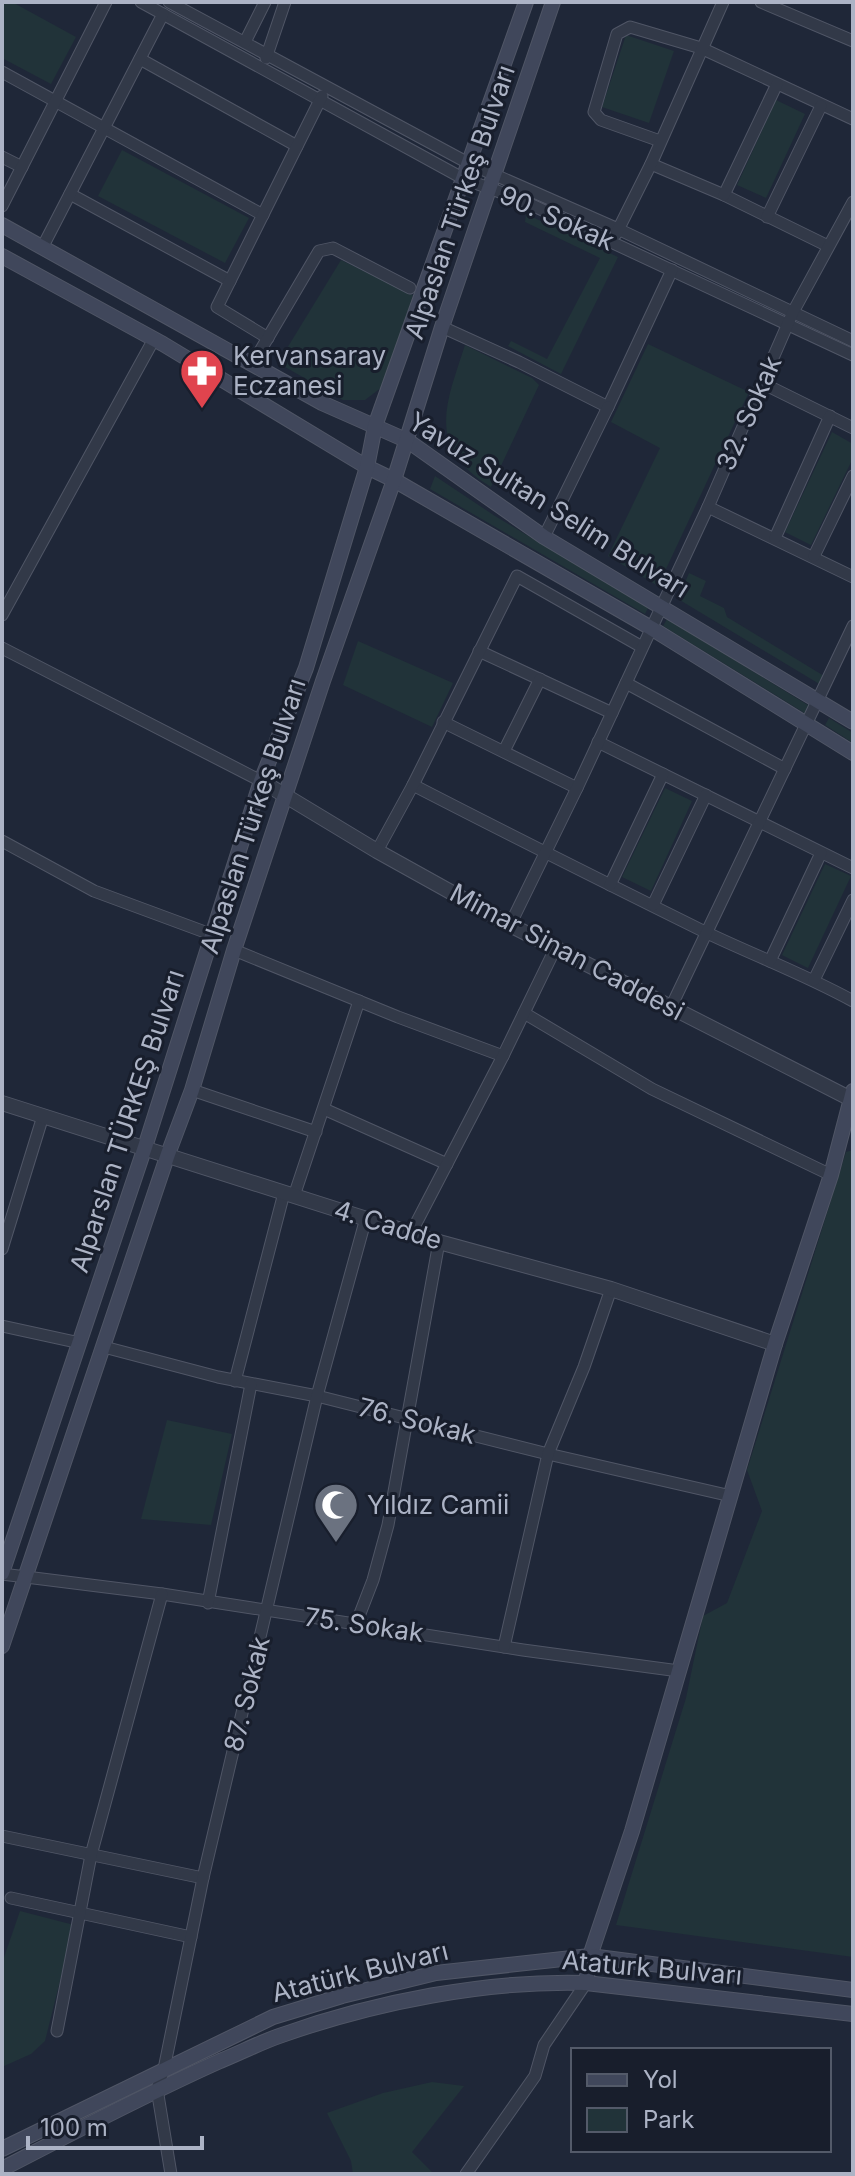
<svg xmlns="http://www.w3.org/2000/svg" width="855" height="2176" font-family="Inter,sans-serif">
<style>
.green{fill:#213339}
.lines{fill:none;stroke-linecap:round;stroke-linejoin:round}
.minor-casing{stroke:#505666;stroke-width:13}
.tertiary-casing{stroke:#505666;stroke-width:16}
.secondary-casing{stroke:#505666;stroke-width:16}
.minor{stroke:#323948;stroke-width:11}
.tertiary{stroke:#323948;stroke-width:14}
.secondary{stroke:#40475b;stroke-width:14}
.labels{text-anchor:middle;stroke-width:6;stroke-linejoin:round;paint-order:stroke}
.street-label{font-size:26px;fill:#acb3c5;stroke:#181e2c}
.poi-label{font-size:26px;fill:#acb3c5;stroke:#181e2c;text-anchor:start}
</style>
<rect width="100%" height="100%" fill="#1f2738"/>
<g class="green">
<polygon points="2,2 12,2 76,37 51,84 2,58"/>
<polygon points="626,35 674,51 649,123 602,107"/>
<polygon points="776,100 805,114 766,198 737,185"/>
<polygon points="122,150 249,218 225,263 98,196"/>
<polygon points="526,214 618,257 561,374 508,346 511,341 547,359 600,258 525,222"/>
<polygon points="341,260 413,295 386,384 365,400 343,400 278,363"/>
<polygon points="648,344 749,392 658,586 608,556 660,448 611,422"/>
<path d="M465 345 532 378 539 385 491 487C425 447 446 404 465 345Z"/>
<polygon points="832,432 853,444 853,458 811,545 785,532"/>
<polygon points="435,476 495,516 648,608 645,614 430,489"/>
<polygon points="689,573 706,581 700,596 724,608 727,617 829,679 826,688 678,599"/>
<polygon points="667,619 816,710 811,717 663,626"/>
<polygon points="358,641 453,683 432,727 343,685"/>
<polygon points="829,718 853,733 853,743 825,725"/>
<polygon points="665,788 692,801 651,891 622,877"/>
<polygon points="825,864 851,876 808,968 782,955"/>
<polygon points="853,1150 853,1957 616,1925 686,1698 703,1616 727,1603 762,1511 747,1470 846,1152"/>
<polygon points="167,1420 232,1434 211,1525 141,1519"/>
<polygon points="20,1911 74,1925 45,2041 31,2054 2,2067 2,1963"/>
<polygon points="432,2082 464,2086 412,2152 434,2174 353,2174 351,2161 327,2113 383,2093"/>
</g>
<g class="lines">
<g class="minor-casing">
<g id="minor">
<polyline points="141,2 464,179 519,199 853,355"/>
<polyline points="169,2 470,164 618,229 853,341"/>
<polyline points="761,2 853,41"/>
<polyline points="245,42 265,2"/>
<polyline points="266,58 285,2"/>
<polyline points="140,59 297,146"/>
<polyline points="2,72 263,215"/>
<polyline points="660,141 601,120 594,112 617,34 630,27 701,48 853,119"/>
<polyline points="2,157 22,167"/>
<polyline points="651,164 724,195 828,246"/>
<polyline points="70,194 230,281"/>
<polyline points="724,195 777,84"/>
<polyline points="2,206 106,2"/>
<polyline points="767,217 821,106"/>
<polyline points="616,234 651,164 723,2"/>
<polyline points="42,248 163,14"/>
<polyline points="442,327 519,362 608,407 672,270"/>
<polyline points="268,338 217,307 322,96"/>
<polyline points="253,363 319,251 333,248 410,288"/>
<polyline points="762,383 853,428"/>
<polyline points="708,507 853,577"/>
<polyline points="544,537 608,407"/>
<polyline points="775,538 830,416"/>
<polyline points="814,556 853,476"/>
<polyline points="2,615 154,339"/>
<polyline points="2,648 261,781"/>
<polyline points="479,651 612,713"/>
<polyline points="626,683 785,769"/>
<polyline points="443,722 577,788"/>
<polyline points="598,742 853,868"/>
<polyline points="504,751 540,679"/>
<path d="M413 785C510 835 606 883 703 931 753 955 804 974 853 1001"/>
<polyline points="2,841 94,891 213,935"/>
<polyline points="377,851 413,785 517,576 642,647"/>
<polyline points="610,885 663,774"/>
<polyline points="653,905 706,795"/>
<polyline points="510,925 577,788 708,507 793,312 853,202"/>
<polyline points="234,950 398,1017 503,1056"/>
<polyline points="770,961 821,853"/>
<polyline points="814,980 853,900"/>
<polyline points="671,1007 853,626"/>
<polyline points="524,1013 652,1089 831,1175"/>
<polyline points="192,1090 316,1132"/>
<polyline points="324,1109 447,1164"/>
<polyline points="294,1196 359,1001"/>
<polyline points="411,1233 503,1056 555,949"/>
<polyline points="2,1249 43,1116"/>
<polyline points="2,1326 80,1343"/>
<polyline points="104,1347 218,1377 317,1396 548,1454 731,1496"/>
<polyline points="235,1381 284,1193"/>
<polyline points="2,1574 162,1594 523,1650 679,1671"/>
<polyline points="208,1603 251,1384"/>
<polyline points="356,1624 373,1580 388,1525 439,1242"/>
<polyline points="504,1647 548,1454 584,1367 611,1289"/>
<polyline points="2,1836 203,1878"/>
<polyline points="11,1898 191,1937"/>
<polyline points="57,2031 91,1855 162,1594"/>
<polyline points="171,2174 157,2089 164,2069 203,1878 317,1396 366,1218"/>
<polyline points="466,2174 535,2076 544,2045 586,1983"/>
</g>
</g>
<g class="tertiary-casing">
<g id="tertiary">
<polyline points="261,781 377,851 510,925 853,1100"/>
<polyline points="2,1103 439,1242 611,1289 775,1344"/>
</g>
</g>
<g class="secondary-casing">
<g id="secondary">
<polyline points="2,225 322,403 408,441 544,537 853,722"/>
<polyline points="2,256 163,344 367,467 394,480 651,628 853,753"/>
<polyline points="2,1573 145,1147 261,781 306,668 367,467 375,426 526,2"/>
<polyline points="2,1646 168,1154 192,1090 234,950 323,681 394,480 442,327 553,2"/>
<polyline points="586,1983 590,1956 632,1831 775,1344 831,1175 853,1091"/>
<polyline points="2,2149 273,2017 342,1996 436,1973 590,1956 853,1990"/>
<path d="M2 2169C74 2132 146 2094 220 2061 240 2053 261 2042 282 2035 375 2002 487 1980 586 1983L853 2014"/>
</g>
</g>
<use href="#minor" class="minor"/>
<use href="#tertiary" class="tertiary"/>
<use href="#secondary" class="secondary"/>
</g>
<defs>
<g id="pharmacy-pin" transform="scale(2.3)"><path d="M0 17L-7.5 6A9.5 9.5 0 1 1 7.5 6Z" fill="#e0444e" stroke="#181e2c"/><path d="M-2-6h4v4h4v4h-4v4h-4v-4h-4v-4h4Z" fill="#fff"/></g>
<g id="mosque-pin" transform="scale(2.3)"><path d="M0 17L-7.5 6A9.5 9.5 0 1 1 7.5 6Z" fill="#6b7280" stroke="#181e2c"/><path d="M3.5-4.9A6 6 0 1 0 3.5 4.9A5 5 0 1 1 3.5-4.9Z" fill="#fff"/></g>
</defs>
<g fill-rule="evenodd">
<use href="#pharmacy-pin" x="202" y="371"/>
<use href="#mosque-pin" x="336" y="1505"/>
</g>
<g class="labels">
<g class="street-label">
<text transform="translate(460 202) rotate(-71)" y="9">Alpaslan Türkeş Bulvarı</text>
<text transform="translate(557 218) rotate(24)" y="9">90. Sokak</text>
<text transform="translate(749 413) rotate(-66)" y="9">32. Sokak</text>
<text transform="translate(549 505) rotate(32)" y="9">Yavuz Sultan Selim Bulvarı</text>
<text transform="translate(253 816) rotate(-72)" y="9">Alpaslan Türkeş Bulvarı</text>
<text transform="translate(567 952) rotate(28)" y="9">Mimar Sinan Caddesi</text>
<text transform="translate(127 1121) rotate(-72)" y="9">Alparslan TÜRKEŞ Bulvarı</text>
<text transform="translate(388 1225) rotate(17)" y="9">4. Cadde</text>
<text transform="translate(417 1421) rotate(14)" y="9">76. Sokak</text>
<text transform="translate(364 1625) rotate(8)" y="9">75. Sokak</text>
<text transform="translate(247 1694) rotate(-76)" y="9">87. Sokak</text>
<text transform="translate(652 1968) rotate(5)" y="9">Ataturk Bulvarı</text>
<text transform="translate(360 1972) rotate(-14)" y="9">Atatürk Bulvarı</text>
</g>
<g class="poi-label">
<text x="233" y="365">Kervansaray<tspan x="233" dy="30">Eczanesi</tspan></text>
<text x="367" y="1514">Yıldız Camii</text>
</g>
</g>
<rect width="855" height="2176" fill="none" stroke="#acb3c5" stroke-width="8"/>
<rect x="571" y="2048" width="260" height="104" fill="#181e2c" stroke="#535a69" stroke-width="2"/>
<rect x="587" y="2074" width="40" height="12" fill="#40475b" stroke="#535a69" stroke-width="2"/>
<text x="643" y="2088" font-size="24" fill="#acb3c5">Yol</text>
<rect x="587" y="2108" width="40" height="24" fill="#213339" stroke="#535a69" stroke-width="2"/>
<text x="643" y="2128" font-size="24" fill="#acb3c5">Park</text>
<path d="M28 2136v12h174v-12" fill="none" stroke="#acb3c5" stroke-width="4"/>
<text x="40" y="2136" font-size="24" fill="#acb3c5" stroke="#181e2c" stroke-width="6" paint-order="stroke">100 m</text>
</svg>
